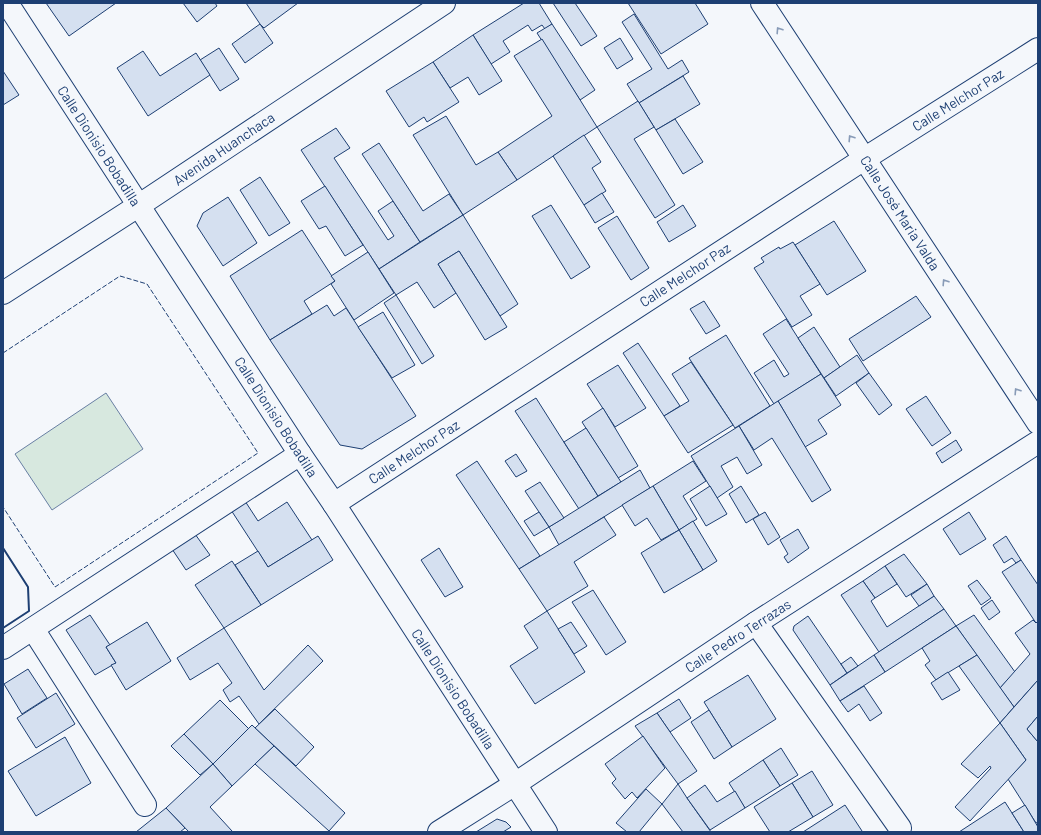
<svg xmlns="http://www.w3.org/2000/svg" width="1041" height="835" font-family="Barlow,sans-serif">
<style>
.green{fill:#d7e8df;stroke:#687fa3}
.building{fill:#d5e0f0;stroke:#1d3f73}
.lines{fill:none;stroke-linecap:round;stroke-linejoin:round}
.minor-casing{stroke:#1d3f73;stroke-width:24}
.minor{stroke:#f4f7fb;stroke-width:22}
.fence{stroke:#1d3f73;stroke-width:1;stroke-dasharray:5 2;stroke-linecap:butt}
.wall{stroke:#1d3f73;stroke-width:2}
.oneway{stroke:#889bb7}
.labels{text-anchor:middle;stroke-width:3;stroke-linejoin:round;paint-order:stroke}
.street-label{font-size:14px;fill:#1d3f73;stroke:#f4f7fb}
</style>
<rect width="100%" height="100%" fill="#f4f7fb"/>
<polygon class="green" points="106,393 143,449 52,510 15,454"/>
<g class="building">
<polygon points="46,3 116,3 69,36"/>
<polygon points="183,3 215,3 217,6 197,22"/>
<polygon points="246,3 298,3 264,28 260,24"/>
<polygon points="524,3 539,3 552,24 545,29 542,25 532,31 528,25 503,41 510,52 491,64 473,35"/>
<polygon points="553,3 575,3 597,36 581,46"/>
<polygon points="628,3 695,3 708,24 661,54"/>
<polygon points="634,14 668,69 682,60 689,72 639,103 627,84 652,69 622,22"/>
<polygon points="260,24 273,43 245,63 232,44"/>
<polygon points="552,24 595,90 580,100 537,33"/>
<polygon points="473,35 502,81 479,95 468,77 450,88 433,62"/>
<polygon points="620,38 633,59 617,69 604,48"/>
<polygon points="542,39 597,127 517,180 498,152 552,116 514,56"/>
<polygon points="219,48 239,79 220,91 200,60"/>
<polygon points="143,51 160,76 196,53 210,75 148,116 117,68"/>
<polygon points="433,62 459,102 427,122 424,117 409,127 386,91"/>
<polygon points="3,71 19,95 3,105"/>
<polygon points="683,76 700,104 656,130 639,103"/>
<polygon points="638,101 654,127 634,139 675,205 655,218 597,127"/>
<polygon points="446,116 476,165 498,152 517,180 463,215 413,135"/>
<polygon points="675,119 703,162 683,174 656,130"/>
<polygon points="336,128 350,148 334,158 388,240 394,236 378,211 393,201 420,242 379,269 301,150"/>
<polygon points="584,135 601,162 592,168 606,191 584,205 553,156"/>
<polygon points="379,143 423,211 449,194 463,215 420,242 362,154"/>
<polygon points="260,177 290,223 269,236 240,190"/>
<polygon points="325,186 363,245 345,256 326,226 319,229 301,201"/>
<polygon points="602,193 614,212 595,223 584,205"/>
<polygon points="228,197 257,243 223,266 197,226 203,213"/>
<polygon points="551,205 590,267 571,279 532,216"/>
<polygon points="683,205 696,226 669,242 657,222"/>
<polygon points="463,215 518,304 500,316 459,251 438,264 456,293 434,308 417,282 396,295 379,269"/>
<polygon points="617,216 649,268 631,280 598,228"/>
<polygon points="834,221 866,271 827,295 795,245"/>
<polygon points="302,230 335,281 304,301 312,314 270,340 230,276"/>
<polygon points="793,242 820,284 800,296 812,315 792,327 754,268 764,262 761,258 779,247 780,249"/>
<polygon points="459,251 507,327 485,340 438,264"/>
<polygon points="368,252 394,293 354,320 331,284 335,281 331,276"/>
<polygon points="396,295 434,356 422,364 384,303"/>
<polygon points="916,296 931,317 863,361 849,339"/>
<polygon points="704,301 720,326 706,334 690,309"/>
<polygon points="327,305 334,316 346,308 416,416 362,449 340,445 270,340"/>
<polygon points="383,312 415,365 392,378 358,327"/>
<polygon points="786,319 821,374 774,404 754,373 774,360 784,377 789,374 763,334"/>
<polygon points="814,327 840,367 824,378 798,338"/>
<polygon points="726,335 770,406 735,428 689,358"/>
<polygon points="638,343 680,406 664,416 623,353"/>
<polygon points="857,355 869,373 836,396 824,378"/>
<polygon points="691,362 733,425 688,453 664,416 689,401 672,374"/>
<polygon points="618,365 646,408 615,427 587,384"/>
<polygon points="869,373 892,405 879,415 856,383"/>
<polygon points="821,374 841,405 818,420 827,434 805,447 778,401"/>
<polygon points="926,396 951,433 932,446 906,409"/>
<polygon points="536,398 598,496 579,509 515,411"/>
<polygon points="778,401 831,490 812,502 772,438 754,450 739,426"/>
<polygon points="603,408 638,466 618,478 582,422"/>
<polygon points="739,426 762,465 747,474 737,457 721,466 733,487 717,498 691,456"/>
<polygon points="586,428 621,482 598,496 564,442"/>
<polygon points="956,440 962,450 942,463 936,453"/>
<polygon points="516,454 527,471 516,477 505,461"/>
<polygon points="477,461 540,556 519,569 456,475"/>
<polygon points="693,461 706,481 683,496 697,519 679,530 653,486"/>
<polygon points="640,470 650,488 559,545 549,527"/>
<polygon points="540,482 564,518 549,527 525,491"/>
<polygon points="653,486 679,530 661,540 647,518 635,526 622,505"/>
<polygon points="710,486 727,514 706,526 690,499"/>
<polygon points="741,486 759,515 746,523 729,494"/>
<polygon points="245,501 258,521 287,502 312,540 268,567 231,510"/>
<polygon points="539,512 549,527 534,536 524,521"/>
<polygon points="765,512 780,537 768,545 753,519"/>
<polygon points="969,512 986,539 960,555 943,529"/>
<polygon points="604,517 616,535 574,562 588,586 547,611 519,569"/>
<polygon points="693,521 717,561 703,570 679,530"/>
<polygon points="798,529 809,548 788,563 784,557 788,554 780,540"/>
<polygon points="679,530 703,570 664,593 641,553"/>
<polygon points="195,534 210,555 186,570 172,549"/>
<polygon points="318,536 333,560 261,605 235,565 258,551 268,567"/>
<polygon points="1006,536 1021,560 1016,563 1012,558 1004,563 993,545"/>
<polygon points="439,548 463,587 445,597 421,560"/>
<polygon points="904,554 927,584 906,597 885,566"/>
<polygon points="1021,560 1038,585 1038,621 1036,623 1002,572"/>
<polygon points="232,561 261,605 224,628 195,585"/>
<polygon points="885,566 897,584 875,598 863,581"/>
<polygon points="977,580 991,598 981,605 968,586"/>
<polygon points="863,581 875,598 871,601 887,627 934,596 944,609 879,652 841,595"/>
<polygon points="927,584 934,596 919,606 911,595"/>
<polygon points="593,590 626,642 606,655 572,602"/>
<polygon points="992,600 1000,612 989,620 981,608"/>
<polygon points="944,609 956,626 885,672 874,655"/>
<polygon points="547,611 585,672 535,704 510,666 538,648 524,626"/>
<polygon points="90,615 110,645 106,647 116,663 95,675 66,630"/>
<polygon points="974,615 1015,672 1000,688 956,626"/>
<polygon points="808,616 847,673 830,685 793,630 794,626"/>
<polygon points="1033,620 1036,623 1038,621 1038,680 1014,707 1000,688 1030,654 1015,633"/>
<polygon points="147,622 171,661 126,690 111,665 116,663 106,647"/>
<polygon points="571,622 587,646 574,654 558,629"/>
<polygon points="956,626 977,655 936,680 925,665 930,661 922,648"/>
<polygon points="224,628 264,690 308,645 323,661 259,724 239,696 230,702 223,690 232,683 218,663 190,680 177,658"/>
<polygon points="874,655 885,672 840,701 830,685"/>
<polygon points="977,655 1014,707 1000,723 959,666"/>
<polygon points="851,657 858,666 847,673 841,664"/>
<polygon points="28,669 47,698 22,714 4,684"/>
<polygon points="948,672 960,690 942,700 931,683"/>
<polygon points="748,675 776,719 732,747 704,702"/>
<polygon points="1038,680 1038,716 1027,729 1038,742 1038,822 1036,823 1008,779 1026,760 1000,723"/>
<polygon points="864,686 882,713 870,721 859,704 848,712 840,701"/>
<polygon points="56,693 75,724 36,748 17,718"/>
<polygon points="679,699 691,718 670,732 657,713"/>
<polygon points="220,700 249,729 213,764 184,734"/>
<polygon points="275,709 314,747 296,766 255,728"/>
<polygon points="709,710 732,747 714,759 691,722"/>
<polygon points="657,713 697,771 678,784 635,726"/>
<polygon points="1038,716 1038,742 1027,729"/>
<polygon points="1000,723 1026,760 970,821 955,807 991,768 990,766 978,778 961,764"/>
<polygon points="252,725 274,746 232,786 213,764"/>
<polygon points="184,734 213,764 200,775 171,746"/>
<polygon points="643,736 665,768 637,798 632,792 625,799 612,783 616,779 605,764"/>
<polygon points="65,737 91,783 36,816 8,771"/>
<polygon points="274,746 345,813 329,831 255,764"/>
<polygon points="781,748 798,775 780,786 763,760"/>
<polygon points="763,760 780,786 745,808 729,783"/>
<polygon points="213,764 232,786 210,807 232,831 231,832 189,832 166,808"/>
<polygon points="812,771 833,805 813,817 792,783"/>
<polygon points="792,783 813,817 788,832 770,832 754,807"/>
<polygon points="678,784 687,798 711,832 683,832 662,804"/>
<polygon points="705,785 717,802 735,791 745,808 710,830 687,798"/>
<polygon points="646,789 662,804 639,832 627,832 616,823"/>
<polygon points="1005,802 1024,832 959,832"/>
<polygon points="845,805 862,831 861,832 803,832"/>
<polygon points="1025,805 1038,827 1038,832 1024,832 1012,813"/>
<polygon points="166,808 185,828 180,832 136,832"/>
<polygon points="497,819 506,822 511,827 503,832 476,832"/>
</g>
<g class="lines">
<g class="minor-casing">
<g id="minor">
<polyline points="7,3 300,454 334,504 546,832"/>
<polyline points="762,3 1038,423"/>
<polyline points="3,293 138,206 444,3"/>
<polyline points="334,504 864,159 1038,49"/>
<polyline points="756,623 900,828"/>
<polyline points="33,629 145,805"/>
<polyline points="3,648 300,454"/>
<polyline points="439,832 515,784 756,623 1038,442"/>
</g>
</g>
<use href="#minor" class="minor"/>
<polyline class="fence" points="3,353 120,276 147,284 258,453 55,587 3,507"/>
<polyline class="wall" points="3,548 28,587 29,611 3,628"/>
</g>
<defs><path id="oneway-chevron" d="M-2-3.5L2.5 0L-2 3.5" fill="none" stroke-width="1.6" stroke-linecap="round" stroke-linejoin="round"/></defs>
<g class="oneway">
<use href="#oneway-chevron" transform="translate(779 30) rotate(-123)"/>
<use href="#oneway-chevron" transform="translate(851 138) rotate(-123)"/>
<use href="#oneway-chevron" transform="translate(945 282) rotate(-123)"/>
<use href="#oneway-chevron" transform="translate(1017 391) rotate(-123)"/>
</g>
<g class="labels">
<g class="street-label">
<text transform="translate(958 100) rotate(-32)" y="5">Calle Melchor Paz</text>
<text transform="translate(99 146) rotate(57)" y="5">Calle Dionisio Bobadilla</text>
<text transform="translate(224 149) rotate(-34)" y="5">Avenida Huanchaca</text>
<text transform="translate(900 213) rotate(57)" y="5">Calle José Maria Valda</text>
<text transform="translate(685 275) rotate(-33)" y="5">Calle Melchor Paz</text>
<text transform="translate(276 417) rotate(57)" y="5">Calle Dionisio Bobadilla</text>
<text transform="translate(414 452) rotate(-33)" y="5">Calle Melchor Paz</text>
<text transform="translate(738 636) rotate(-33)" y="5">Calle Pedro Terrazas</text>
<text transform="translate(453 689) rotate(57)" y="5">Calle Dionisio Bobadilla</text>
</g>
</g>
<rect width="1041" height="835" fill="none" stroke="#1d3f73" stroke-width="8"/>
</svg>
